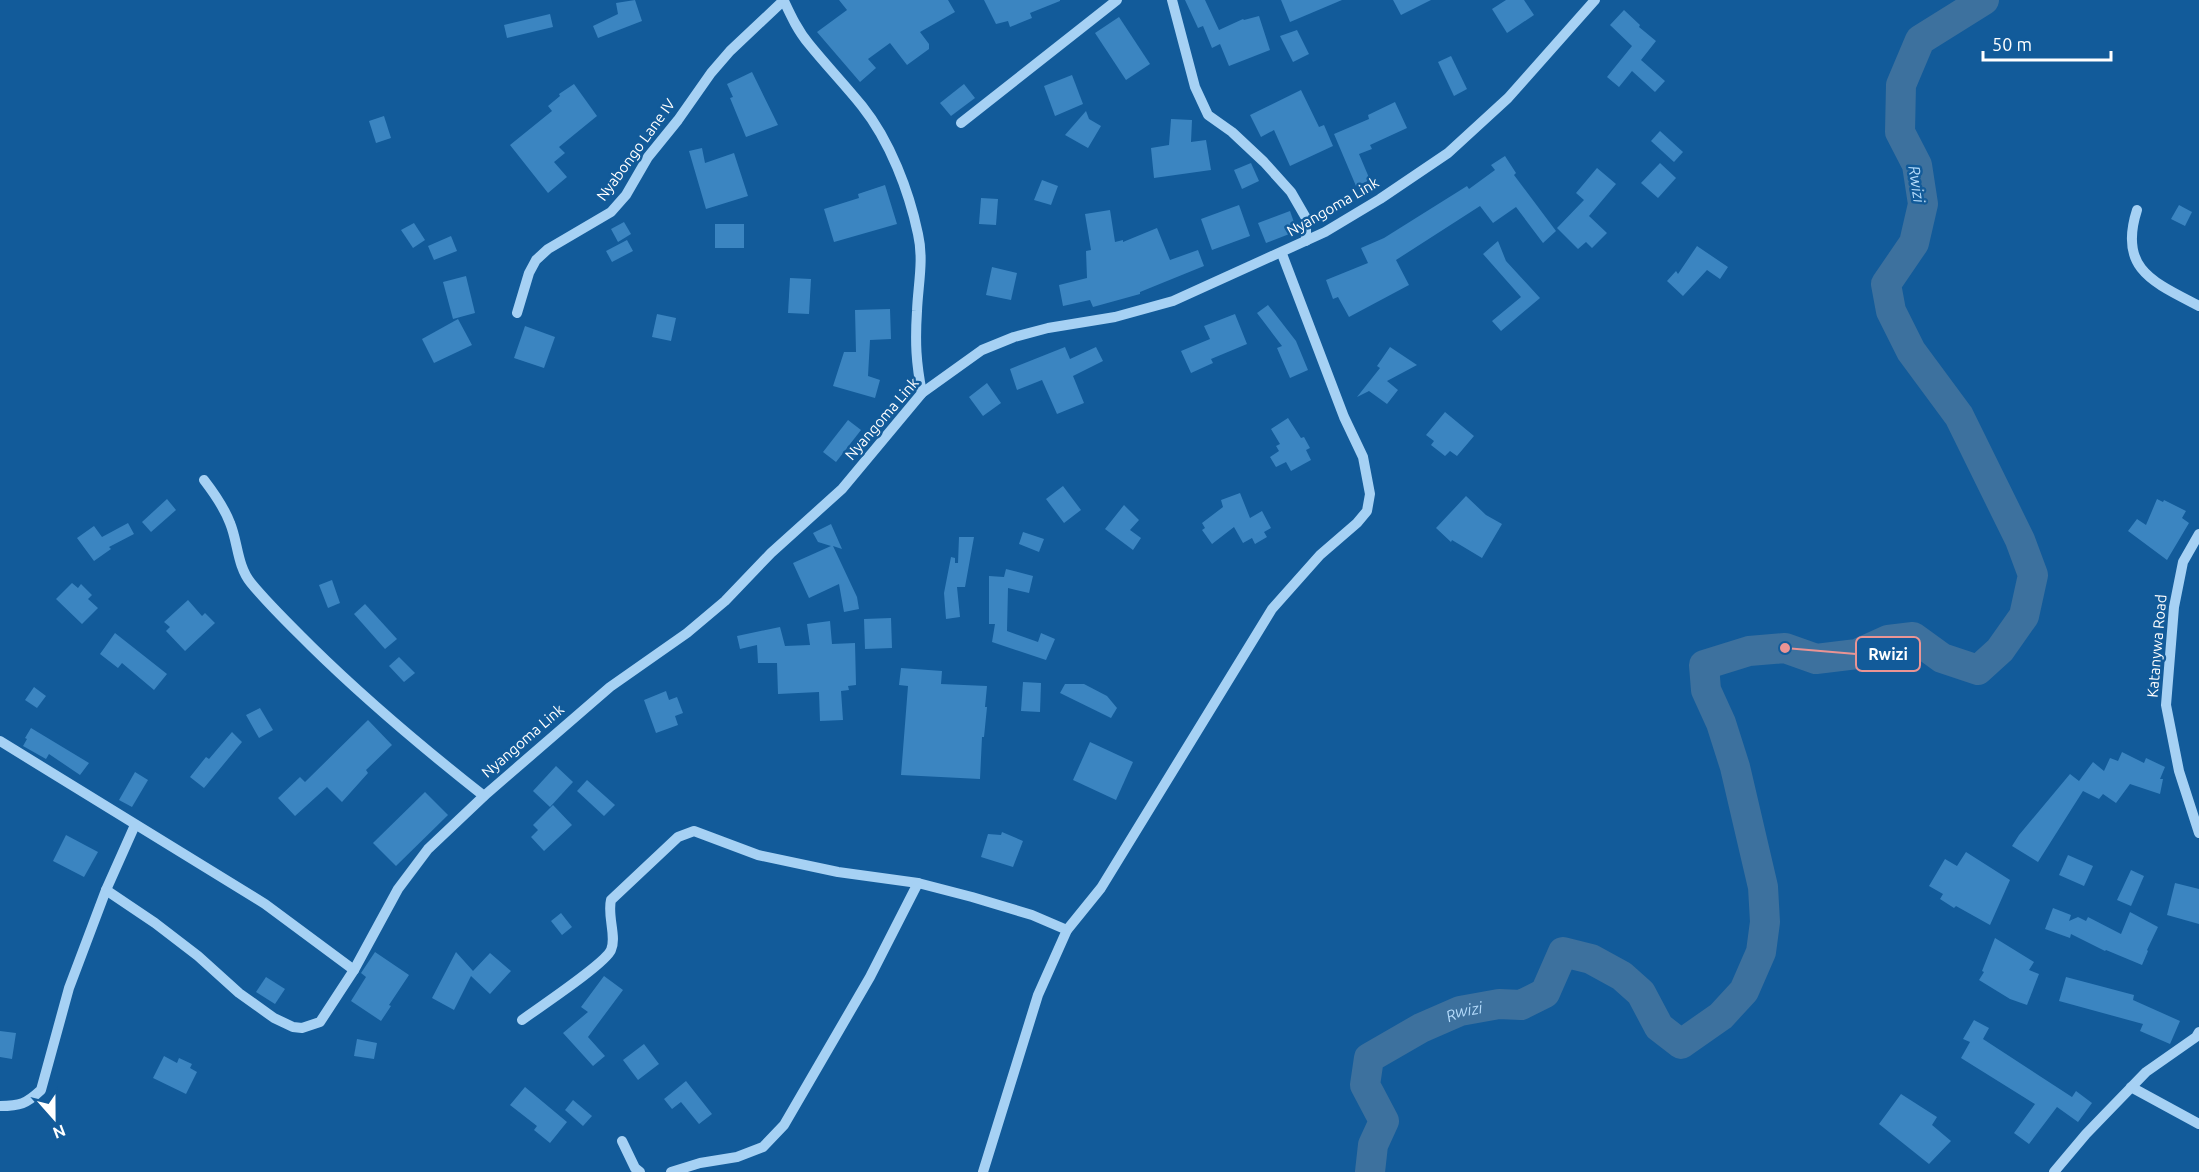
<svg xmlns="http://www.w3.org/2000/svg" width="2199" height="1172" font-family="Ubuntu,sans-serif">
<style>
.lines{fill:none;stroke-linecap:round;stroke-linejoin:round}
.river{stroke:#3d719e;stroke-width:30}
.building{fill:#3b85c1}
.minor{stroke:#a6d1f4;stroke-width:10}
.labels{text-anchor:middle;stroke-width:5;stroke-linejoin:round;paint-order:stroke}
.street-label{font-size:15px;fill:#fff;stroke:#125b9a}
.water-label{font-size:16px;font-style:italic;fill:#b3dafa;stroke:#125b9a}
.leader{fill:none;stroke:#ea9494;stroke-width:2}
.callout-dot{fill:#ea9494;stroke:#125b9a;stroke-width:2}
.callout{fill:#125b9a;stroke:#ea9494;stroke-width:2}
.callout-label{font-size:16px;text-anchor:middle;font-weight:bold;fill:#fff}
</style>
<rect width="100%" height="100%" fill="#125b9a"/>
<g class="lines">
<path class="river" id="s1" d="M1370 1172 1373 1145 1384 1121 1365 1085 1369 1058 1421 1028 1460 1011 1499 1004 1521 1005 1545 993 1563 952 1591 959 1622 976 1641 993 1659 1027 1681 1044 1721 1016 1744 991 1761 952 1765 922 1763 887 1735 767 1721 723 1706 690 1704 665 1749 651 1785 648 1816 659 1857 654 1888 640 1913 637 1942 658 1978 670 2000 650 2024 616 2033 575 2020 540 1959 416 1911 351 1891 311 1886 284 1914 243 1923 204 1917 165 1900 132 1901 85 1920 40 1984 0"/>
</g>
<g class="building">
<polygon points="635,0 642,21 598,38 593,26 618,14 616,3"/>
<polygon points="839,0 948,0 955,12 920,32 929,44 929,49 907,65 890,43 868,59 876,68 860,82 817,32 847,10"/>
<polygon points="984,0 1060,0 1060,1 1030,13 1032,18 1010,27 1008,21 996,24"/>
<polygon points="1185,0 1205,0 1219,30 1243,19 1244,20 1259,16 1270,50 1229,66 1220,44 1212,48 1203,26 1198,28"/>
<polygon points="1281,0 1342,0 1290,22"/>
<polygon points="1393,0 1431,0 1401,15"/>
<polygon points="1506,0 1524,0 1534,15 1507,33 1492,9"/>
<polygon points="1624,10 1640,25 1639,27 1656,41 1641,60 1665,81 1655,92 1632,71 1619,87 1607,77 1632,46 1610,25"/>
<polygon points="550,14 553,27 507,38 504,25"/>
<polygon points="1119,17 1150,64 1126,80 1095,33"/>
<polygon points="1297,30 1309,54 1293,62 1280,36"/>
<polygon points="1451,56 1467,89 1454,96 1438,62"/>
<polygon points="752,72 778,125 746,137 730,98 733,97 727,84"/>
<polygon points="1072,75 1083,104 1055,116 1044,86"/>
<polygon points="574,84 597,116 559,147 565,153 554,162 567,177 548,193 510,145 552,111 548,106 560,96 559,94"/>
<polygon points="964,84 975,98 951,116 940,103"/>
<polygon points="1301,90 1319,127 1324,125 1333,146 1290,166 1274,130 1261,137 1250,115"/>
<polygon points="1395,102 1407,128 1370,145 1372,149 1359,154 1370,180 1356,186 1334,134 1369,119 1368,115"/>
<polygon points="1086,111 1089,119 1101,126 1088,148 1065,135"/>
<polygon points="384,116 391,138 376,143 369,121"/>
<polygon points="1171,119 1192,120 1191,142 1206,140 1211,170 1154,178 1151,148 1169,145"/>
<polygon points="1660,131 1683,152 1674,162 1651,141"/>
<polygon points="702,148 705,163 734,153 748,196 706,209 689,151"/>
<polygon points="1505,156 1516,173 1514,175 1556,231 1543,243 1516,207 1493,223 1480,206 1396,260 1409,285 1349,317 1338,297 1333,299 1326,280 1368,263 1361,248 1384,238 1467,186 1469,189 1495,170 1491,165"/>
<polygon points="1251,163 1259,181 1242,189 1234,170"/>
<polygon points="1660,163 1676,178 1658,198 1641,183"/>
<polygon points="1597,168 1616,184 1589,216 1607,233 1592,248 1586,242 1578,249 1557,228 1584,200 1576,193"/>
<polygon points="1042,180 1058,186 1051,205 1034,200"/>
<polygon points="885,185 897,224 834,242 824,209 859,198 858,194"/>
<polygon points="981,198 998,199 996,225 979,224"/>
<polygon points="1239,205 1250,236 1212,250 1201,219"/>
<polygon points="2179,205 2192,212 2185,226 2171,219"/>
<polygon points="1110,210 1115,242 1123,240 1123,242 1157,228 1170,260 1198,250 1204,266 1140,292 1140,294 1093,307 1090,300 1063,306 1059,285 1087,278 1086,251 1091,250 1085,214"/>
<polygon points="1290,211 1297,231 1266,243 1258,223"/>
<polygon points="624,222 631,234 618,242 611,229"/>
<polygon points="414,223 425,240 413,248 401,230"/>
<rect x="715" y="224" width="29" height="24"/>
<polygon points="451,236 457,251 434,260 428,246"/>
<polygon points="627,240 633,251 612,262 606,251"/>
<polygon points="1498,241 1506,261 1540,298 1501,331 1492,321 1521,297 1483,254"/>
<polygon points="1697,246 1728,267 1720,279 1707,270 1683,296 1667,281 1676,271 1678,274"/>
<polygon points="992,267 1017,273 1011,300 986,295"/>
<polygon points="466,276 475,313 453,319 443,282"/>
<polygon points="790,278 811,279 809,314 788,313"/>
<polygon points="1268,305 1296,341 1308,370 1290,378 1277,348 1282,346 1257,313"/>
<polygon points="890,309 891,339 870,340 868,376 880,380 875,398 833,386 844,352 856,352 855,310"/>
<polygon points="657,314 676,318 671,341 652,337"/>
<polygon points="1235,314 1247,344 1211,359 1213,363 1191,373 1181,351 1210,339 1204,326"/>
<polygon points="458,319 472,345 434,363 422,339"/>
<polygon points="525,326 555,337 544,368 514,358"/>
<polygon points="1065,347 1070,359 1096,347 1103,361 1073,376 1084,403 1057,414 1042,380 1017,390 1010,369"/>
<polygon points="1390,347 1417,365 1387,381 1398,390 1387,404 1369,391 1357,397 1380,368 1377,366"/>
<polygon points="987,383 1001,403 983,416 969,397"/>
<polygon points="1445,412 1474,436 1457,456 1450,451 1445,456 1431,445 1434,441 1426,435"/>
<polygon points="1288,418 1301,438 1304,437 1310,448 1306,450 1311,460 1291,471 1286,462 1276,467 1270,457 1279,451 1276,446 1280,444 1271,429"/>
<polygon points="848,420 861,430 836,462 823,452"/>
<polygon points="1063,486 1081,510 1064,523 1046,499"/>
<polygon points="1240,493 1250,518 1262,511 1271,528 1264,532 1267,537 1255,544 1252,538 1243,543 1234,527 1212,544 1202,530 1205,528 1202,523 1223,507 1221,500"/>
<polygon points="1466,496 1486,515 1502,524 1482,558 1452,540 1451,542 1436,528"/>
<polygon points="167,499 176,510 151,532 142,522"/>
<polygon points="2157,499 2163,502 2164,500 2186,511 2182,518 2189,523 2167,560 2128,531 2137,519 2146,525"/>
<polygon points="1124,505 1139,520 1130,530 1141,538 1133,550 1105,529"/>
<polygon points="128,523 134,534 109,547 111,549 94,561 77,538 94,526 102,537"/>
<polygon points="831,524 842,549 833,546 857,597 859,609 844,612 839,584 809,598 793,563 831,546 818,542 813,533"/>
<polygon points="1023,532 1044,539 1039,552 1019,544"/>
<polygon points="959,537 974,537 965,587 957,587 960,617 946,619 944,593 951,557 955,558 955,563 958,563"/>
<polygon points="1006,569 1033,576 1029,593 1008,588 1007,631 1038,642 1041,633 1055,639 1046,660 992,642 995,624 989,624 989,576 1004,577"/>
<polygon points="332,580 340,603 328,608 319,585"/>
<polygon points="72,583 78,588 81,584 92,595 88,599 98,608 82,624 56,599"/>
<polygon points="188,600 202,616 205,613 215,623 185,651 166,631 170,627 164,622"/>
<polygon points="365,604 397,639 385,649 354,614"/>
<polygon points="891,618 892,648 865,649 864,619"/>
<polygon points="830,621 832,644 855,643 856,685 848,686 849,690 841,691 843,720 820,721 819,692 778,694 777,663 758,663 757,645 740,649 737,636 780,627 785,646 810,645 807,624"/>
<polygon points="115,633 167,674 154,690 122,663 118,668 100,654"/>
<polygon points="399,657 415,673 404,682 389,666"/>
<polygon points="901,668 942,671 941,684 987,686 985,707 987,707 984,737 982,737 980,779 901,775 908,686 899,685"/>
<polygon points="1023,682 1041,683 1040,712 1021,711"/>
<polygon points="1065,684 1084,684 1107,696 1117,708 1111,718 1060,693"/>
<polygon points="34,687 46,696 37,708 25,700"/>
<polygon points="666,691 669,700 677,697 683,713 675,716 678,725 656,733 644,700"/>
<polygon points="260,708 273,730 259,738 246,715"/>
<polygon points="368,720 392,745 366,770 368,773 342,802 327,787 295,816 278,798 300,777 305,782"/>
<polygon points="31,728 89,763 80,775 49,754 46,759 23,746 27,739 25,738"/>
<polygon points="232,732 242,742 204,788 190,777 206,757 209,759"/>
<polygon points="1090,742 1133,762 1116,800 1073,780"/>
<polygon points="2122,752 2144,763 2146,758 2165,767 2160,779 2163,779 2160,794 2130,784 2116,803 2103,794 2099,799 2083,791 2038,862 2012,846 2019,835 2070,774 2079,781 2093,762 2104,771 2110,758 2118,761"/>
<polygon points="556,766 573,782 550,807 533,791"/>
<polygon points="135,772 148,780 132,807 119,800"/>
<polygon points="587,780 615,805 604,816 577,791"/>
<polygon points="425,792 448,815 396,866 373,843"/>
<polygon points="553,805 572,825 544,851 531,837 538,830 533,825"/>
<polygon points="1002,832 1023,841 1013,867 981,857 988,834 1001,835"/>
<polygon points="66,835 98,852 84,877 53,861"/>
<polygon points="1966,852 2010,880 1990,925 1956,906 1954,908 1940,899 1943,894 1929,886 1945,859 1957,866"/>
<polygon points="2068,855 2093,866 2084,886 2059,875"/>
<polygon points="2131,870 2144,876 2131,906 2117,900"/>
<polygon points="2175,883 2199,889 2199,924 2167,915"/>
<polygon points="2053,908 2071,915 2069,921 2078,917 2086,921 2088,917 2121,934 2130,912 2158,927 2147,950 2148,951 2142,965 2106,950 2105,951 2071,934 2070,938 2045,929"/>
<polygon points="561,913 572,927 562,935 551,921"/>
<polygon points="1995,938 2034,962 2029,970 2039,974 2027,1005 2010,999 1979,980 1984,972 1982,971"/>
<polygon points="375,952 409,975 389,1005 391,1006 381,1021 351,1001 366,977 361,973"/>
<polygon points="456,952 473,971 490,953 511,971 490,994 471,976 454,1010 432,998"/>
<polygon points="604,976 623,990 588,1037 605,1056 593,1066 563,1033 588,1012 581,1007"/>
<polygon points="266,977 285,989 275,1004 256,992"/>
<polygon points="2066,977 2134,995 2133,1000 2180,1021 2170,1044 2140,1031 2143,1024 2059,1001"/>
<polygon points="1974,1020 1989,1028 1983,1039 2072,1097 2076,1091 2092,1103 2078,1122 2057,1107 2029,1144 2014,1133 2035,1104 1961,1058 1970,1042 1963,1039"/>
<polygon points="0,1031 16,1033 12,1059 0,1057"/>
<polygon points="357,1039 377,1043 374,1059 354,1056"/>
<polygon points="644,1044 659,1064 638,1080 623,1060"/>
<polygon points="164,1056 177,1063 179,1058 192,1064 190,1068 197,1072 186,1094 153,1078"/>
<polygon points="686,1081 712,1114 699,1124 681,1102 672,1109 664,1099"/>
<polygon points="525,1087 567,1122 550,1143 534,1130 537,1126 510,1105"/>
<polygon points="1901,1094 1937,1117 1932,1125 1951,1141 1929,1164 1879,1124"/>
<polygon points="573,1100 592,1116 583,1126 565,1110"/>
</g>
<g class="lines">
<g class="minor">
<polyline points="1172,0 1195,87 1208,115 1232,132 1264,162 1291,192 1306,218 1306,241"/>
<path d="M784 1C791 16 798 31 809 44 826 65 845 85 862 106 890 141 909 191 918 234 924 260 918 285 917 311 915 342 916 363 922 393"/>
<polyline points="961,123 1117,0"/>
<path d="M2137 210C2118 269 2153 282 2199 306"/>
<polyline points="517,313 529,273 536,260 548,249 611,212 626,195 648,157 678,120 711,73 730,51 784,0"/>
<path d="M204 480C214 493 224 507 230 523 238 542 237 566 251 583 269 605 290 625 311 646 366 700 423 748 484 796"/>
<polyline points="2199,534 2183,562 2174,607 2166,705 2179,771 2199,833"/>
<polyline points="0,741 265,904 354,970"/>
<polyline points="106,890 155,923 198,956 239,993 274,1018 293,1027 302,1028 320,1022 354,970 398,889 428,849 484,796 610,687 687,633 725,601 771,553 842,489 922,393 982,350 1014,337 1048,328 1115,317 1173,301 1325,232 1380,199 1448,153 1508,98 1595,0"/>
<path d="M522 1020C538 1008 605 964 611 950 617 937 607 916 611 900L678 837 694 831 758 855 838 872 918 883 972 897 1032 915 1067 930"/>
<polyline points="2131,1087 2199,1124"/>
<path d="M0 1106C20 1106 26 1104 41 1090L69 988 106 890 135 825"/>
<polyline points="622,1141 635,1168 640,1172"/>
<polyline points="671,1172 700,1163 737,1157 763,1147 784,1125 870,977 918,883"/>
<polyline points="983,1172 1038,995 1067,930 1101,888 1272,609 1320,555 1357,523 1367,511 1370,494 1363,457 1344,417 1282,254"/>
<polyline points="2054,1172 2086,1134 2146,1072 2196,1037 2199,1032"/>
</g>
</g>
<g class="labels">
<g class="street-label">
<text transform="translate(636 150) rotate(-54)" y="5">Nyabongo Lane IV</text>
<text transform="translate(1333 207) rotate(-30)" y="5">Nyangoma Link</text>
<text transform="translate(882 419) rotate(-49)" y="5">Nyangoma Link</text>
<text transform="translate(2157 646) rotate(-85)" y="5">Katanywa Road</text>
<text transform="translate(523 741) rotate(-41)" y="5">Nyangoma Link</text>
</g>
<g class="water-label">
<text transform="translate(1917 184) rotate(81)" y="6">Rwizi</text>
<text dy="6" stroke="none"><textPath href="#s1" startOffset="228">Rwizi</textPath></text>
</g>
</g>
<path class="leader" d="M1785 648L1856 654"/>
<circle class="callout-dot" cx="1785" cy="648" r="6"/>
<rect class="callout" x="1856" y="637" width="64" height="34" rx="6"/>
<g class="callout-label">
<text x="1888" y="660">Rwizi</text>
</g>
<g transform="translate(54 1118) rotate(159)" stroke="#125b9a" stroke-width="4.5" paint-order="stroke">
<path d="M0-4.5L10 22L0 15L-10 22Z" fill="#ffffff"/>
<text y="-9" font-size="16" font-weight="bold" text-anchor="middle" fill="#ffffff">N</text>
</g>
<path d="M1983 51v9h128v-9" fill="none" stroke="#ffffff" stroke-width="3"/>
<text x="1992" y="51" font-size="18" fill="#ffffff" stroke="#125b9a" stroke-width="4.5" paint-order="stroke">50 m</text>
</svg>
